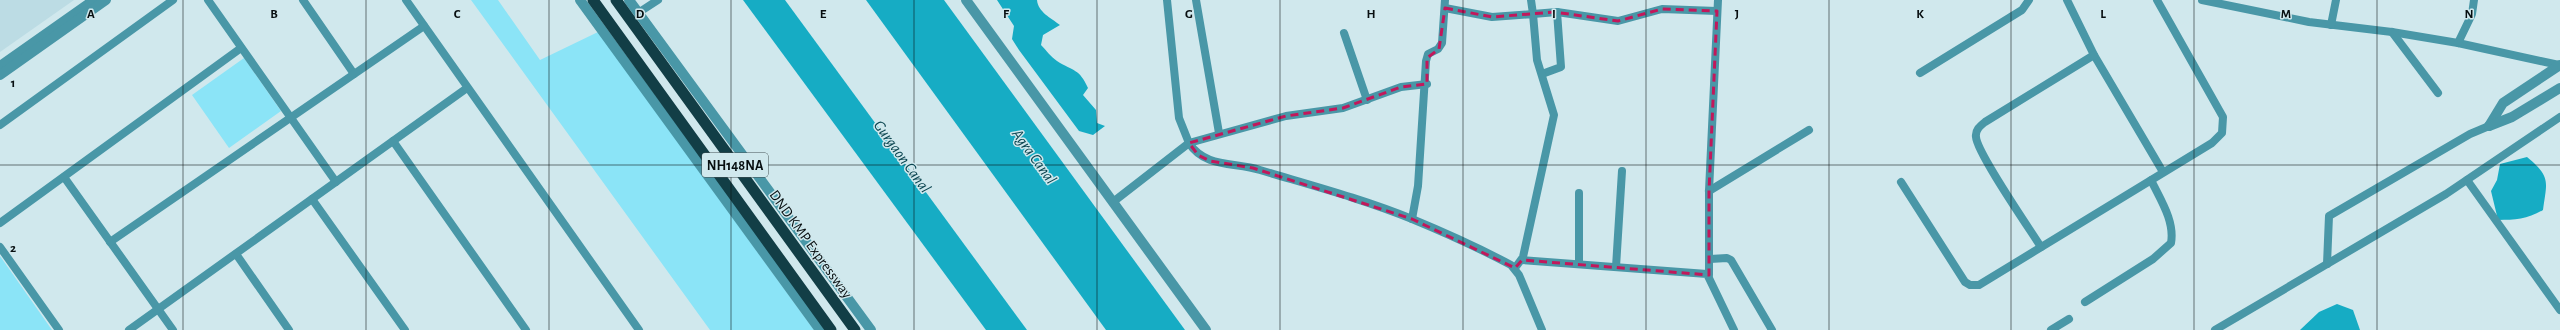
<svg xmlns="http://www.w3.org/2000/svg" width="2560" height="330" font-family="'Alegreya Sans',sans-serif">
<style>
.built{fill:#bcdce4}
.green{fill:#8be4f7}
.water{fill:#16acc4}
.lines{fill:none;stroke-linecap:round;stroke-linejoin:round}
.minor{stroke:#4997a7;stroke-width:8}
.tertiary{stroke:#4997a7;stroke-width:10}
.trunk{stroke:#123e46;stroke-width:11}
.marked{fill:none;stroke:#c2185b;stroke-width:3;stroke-dasharray:8 5;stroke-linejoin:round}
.grid{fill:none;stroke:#070e10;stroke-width:1;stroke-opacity:0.55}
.labels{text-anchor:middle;stroke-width:3;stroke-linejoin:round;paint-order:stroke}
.shield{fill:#d0e8ed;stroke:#434f52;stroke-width:1}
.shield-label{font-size:14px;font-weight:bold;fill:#070e10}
.street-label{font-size:15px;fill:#070e10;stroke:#d0e8ed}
.water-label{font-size:16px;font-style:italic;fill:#0b4550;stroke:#d0e8ed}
.grid-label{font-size:13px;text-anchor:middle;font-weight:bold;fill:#070e10;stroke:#d0e8ed;stroke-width:3;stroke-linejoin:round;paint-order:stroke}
</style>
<rect width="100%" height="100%" fill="#d0e8ed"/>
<polygon class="built" points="0,0 74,0 0,52"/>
<g class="green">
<polygon points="471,0 498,0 540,60 598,32 814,330 710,330"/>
<polygon points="244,58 281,111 229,148 192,95"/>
<polygon points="0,256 52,330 0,330"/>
</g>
<g class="water">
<polygon points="743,0 785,0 1027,330 986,330"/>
<polygon points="866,0 944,0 1185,330 1106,330"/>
<path d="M997 0H1037C1038 12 1051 18 1060 25L1043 35 1041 45C1046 50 1051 57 1057 61 1074 72 1079 68 1088 88L1083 95 1096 110 1097 123 1105 126 1093 135 1079 131 1019 50 1012 39 1014 26Z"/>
<path d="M2527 157C2551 177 2547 181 2543 210 2528 219 2515 220 2498 220L2491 191 2497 180 2500 164Z"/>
<polygon points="2337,304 2353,310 2360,330 2300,330 2319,312"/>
</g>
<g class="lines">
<g class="minor">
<polyline points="208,0 336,182"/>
<polyline points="303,0 354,74"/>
<polyline points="406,0 639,330"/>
<polyline points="1196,0 1219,133"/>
<polyline points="1531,0 1533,14 1557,12 1561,67 1542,74"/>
<polyline points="2067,0 2094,55 2163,172"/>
<polyline points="2202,0 2309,22 2392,32 2458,43 2559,65"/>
<polyline points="1445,8 1492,17 1533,14 1537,60 1554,115 1523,257 1515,268"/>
<polyline points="1557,12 1618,21 1662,9 1717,11"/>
<polyline points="638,13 658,0"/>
<polyline points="2331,25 2336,0"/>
<polyline points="2392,32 2438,93"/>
<polyline points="1344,33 1367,100"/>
<polyline points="2458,43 2472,14 2474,0"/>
<polyline points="1920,73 2022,10 2029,0"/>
<path d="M1427 84 1401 87 1343 108 1286 116 1189 143C1205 168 1234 162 1260 170 1310 185 1363 199 1412 219 1446 233 1479 248 1511 265L1519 275 1542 330"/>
<polyline points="0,125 173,0"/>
<polyline points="393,141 526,330"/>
<polyline points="64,177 173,330"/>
<polyline points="2467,180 2560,310"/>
<polyline points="1901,182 1965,282 1970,285 1979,285 2212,143 2222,133 2223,117 2157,0"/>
<polyline points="1709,191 1809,130"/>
<polyline points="1579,193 1579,264"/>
<polyline points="312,199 405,330"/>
<polyline points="1113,202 1189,143 1179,118 1167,0"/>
<polyline points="1412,219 1418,186 1426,61 1428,54 1438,49 1442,43 1445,0"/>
<polyline points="0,223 241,48"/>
<polyline points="110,242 424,26"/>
<polyline points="0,247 59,330"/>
<path d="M2041 247C2029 228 1977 153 1976 137 1975 130 1980 126 1985 122L2094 55"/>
<polyline points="236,254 289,330"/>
<polyline points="1710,259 1727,258 1731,260 1772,330"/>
<polyline points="1522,260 1707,274 1734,330"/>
<polyline points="2327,264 2329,216 2470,134 2489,126"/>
<polyline points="1616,267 1622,171"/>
<polyline points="1709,275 1709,191 1718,0"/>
<path d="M2085 302 2153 259 2171 243C2175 221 2160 199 2151 180"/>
<polyline points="129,330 467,88"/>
<polyline points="2051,330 2069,319"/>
<polyline points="2215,330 2446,194 2560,117"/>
</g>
<g class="tertiary">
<polyline points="580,0 820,330"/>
<polyline points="629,0 871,330"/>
<polyline points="966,0 1206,330"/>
<polyline points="0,66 94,0"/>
<polyline points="0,75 106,0"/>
<polyline points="2489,126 2503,103 2560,65"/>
<polyline points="2489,126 2512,117 2560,88"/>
</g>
<g class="trunk">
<polyline points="593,0 831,330"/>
<polyline points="616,0 855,330"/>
</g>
</g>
<path class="marked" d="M1445 8 1492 17 1554 12 1618 21 1662 9 1717 11 1709 191V275L1522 260 1515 268 1412 219 1253 168 1210 161 1198 155 1189 143 1286 116 1343 108 1401 87 1427 84V58L1439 49Z"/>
<path class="grid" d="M183 0V330M366 0V330M549 0V330M731 0V330M914 0V330M1097 0V330M1280 0V330M1463 0V330M1646 0V330M1829 0V330M2011 0V330M2194 0V330M2377 0V330M0 165H2560"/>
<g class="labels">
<rect class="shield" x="702" y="153" width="66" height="24" rx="3"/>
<g class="shield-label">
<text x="735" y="170">NH148NA</text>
</g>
<g class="street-label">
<text transform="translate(811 244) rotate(54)" y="5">DND KMP Expressway</text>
</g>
<g class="water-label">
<text transform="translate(903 156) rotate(54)" y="6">Gurgaon Canal</text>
<text transform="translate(1035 156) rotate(54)" y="6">Agra Canal</text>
</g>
</g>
<g class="grid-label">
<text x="91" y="18">A</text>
<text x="274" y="18">B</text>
<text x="457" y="18">C</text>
<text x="640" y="18">D</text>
<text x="823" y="18">E</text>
<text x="1006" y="18">F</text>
<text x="1189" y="18">G</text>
<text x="1371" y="18">H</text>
<text x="1554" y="18">I</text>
<text x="1737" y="18">J</text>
<text x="1920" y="18">K</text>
<text x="2103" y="18">L</text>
<text x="2286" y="18">M</text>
<text x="2469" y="18">N</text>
<text x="13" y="87">1</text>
<text x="13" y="252">2</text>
</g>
</svg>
